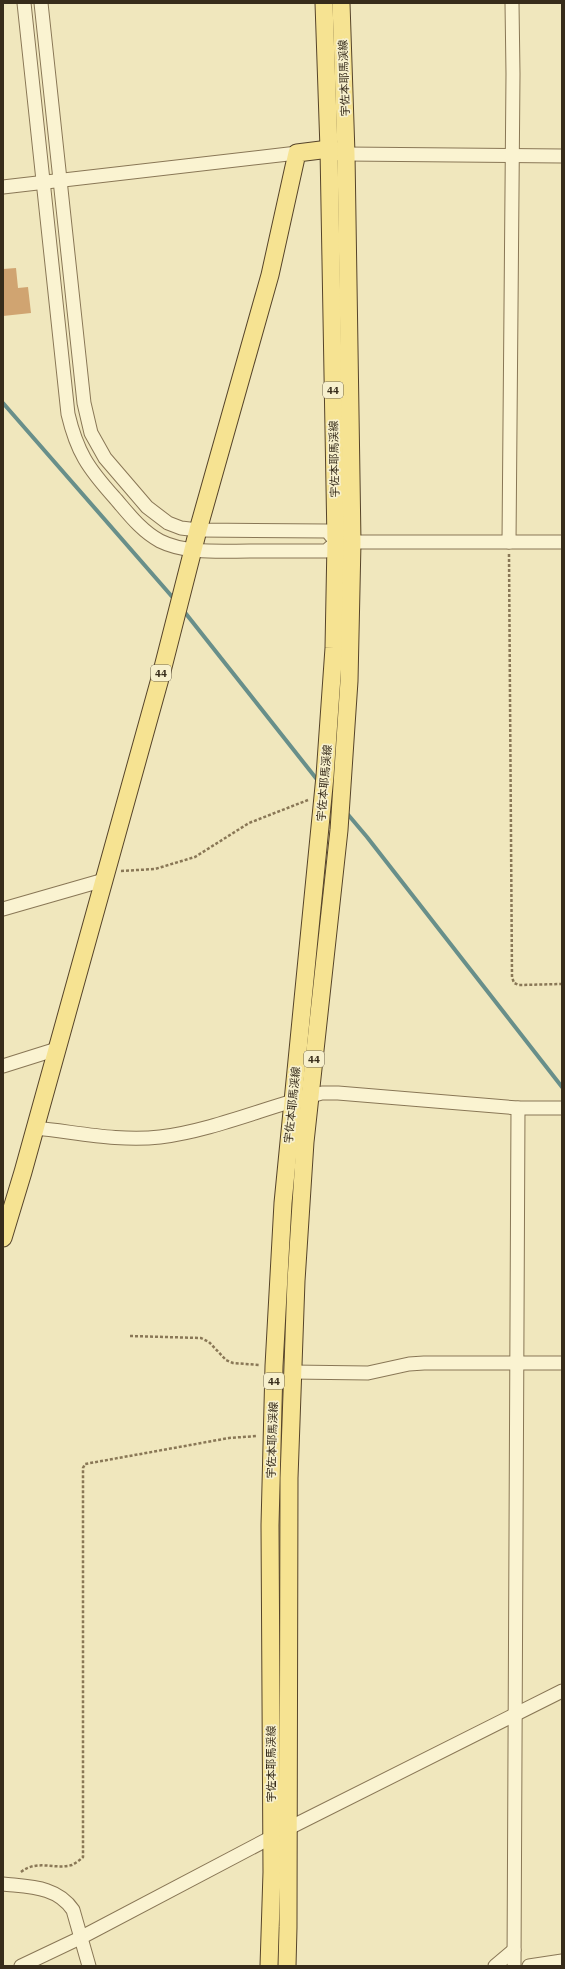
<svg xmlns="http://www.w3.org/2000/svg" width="565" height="1969" font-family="'IBM Plex Serif','Noto Sans JP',serif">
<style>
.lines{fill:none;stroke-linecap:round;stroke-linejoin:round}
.stream{stroke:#688f8a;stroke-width:4}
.building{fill:#d0a471}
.minor-casing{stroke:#897756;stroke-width:15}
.major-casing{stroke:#56442a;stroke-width:19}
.path{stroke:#897756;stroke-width:2.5;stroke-dasharray:3 2;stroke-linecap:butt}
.minor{stroke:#faf3d1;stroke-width:13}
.major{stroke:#f6e392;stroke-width:17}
.labels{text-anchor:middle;stroke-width:3.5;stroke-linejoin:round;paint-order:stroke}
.shield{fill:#f7f0cd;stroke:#716750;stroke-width:1}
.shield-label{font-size:10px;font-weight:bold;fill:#372c1b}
.street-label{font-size:11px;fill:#372c1b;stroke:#f7f0cd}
</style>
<rect width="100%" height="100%" fill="#f0e7bd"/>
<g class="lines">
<g class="stream">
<polyline points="3,403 175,600"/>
<polyline points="183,610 319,782"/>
<polyline points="345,811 367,837 562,1087"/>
</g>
</g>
<polygon class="building" points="16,268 18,288 28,287 31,313 3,316 3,269"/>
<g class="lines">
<g class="minor-casing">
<g id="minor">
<path d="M24 3 68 414C77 452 88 468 114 497 128 513 141 531 160 541 186 554 221 551 250 551 275 551 300 551 326 551L336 542H562"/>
<polyline points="41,3 84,403 91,433 105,458 147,507 168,523 181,528 198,530 327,531 336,542"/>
<polyline points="346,154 562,156"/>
<polyline points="3,187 297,153"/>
<polyline points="509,542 513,74 512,3"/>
<polyline points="3,909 104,880"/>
<polyline points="3,1066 57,1049"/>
<path d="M35 1128C76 1132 119 1142 160 1137 215 1130 268 1106 322 1093H338L518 1108H562"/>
<polyline points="292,1372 368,1373 409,1364 424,1363 562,1363"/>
<path d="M3 1884C29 1887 57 1886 73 1910L89 1966"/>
<polyline points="21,1966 80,1938 289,1828 562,1691"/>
<polyline points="495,1966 514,1950"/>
<polyline points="514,1966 518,1108"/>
<polyline points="529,1966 562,1961"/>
</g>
</g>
<g class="major-casing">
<g id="major">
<polyline points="3,1238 23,1172 161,675 198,530 270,275 297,153 329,149 340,152"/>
<polyline points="269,1966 272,1872 270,1525 274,1366 283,1203 325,776 334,648 336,542 329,149 324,3"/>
<polyline points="287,1966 288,1927 289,1478 296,1281 305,1142 339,830 349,681 352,542 346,154 341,3"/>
</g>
</g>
<g class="path">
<polyline points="509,554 512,977 514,983 519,985 562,984"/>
<polyline points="121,871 155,869 195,857 249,823 308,800"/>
<polyline points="130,1336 201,1338 209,1342 226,1360 233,1363 260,1365"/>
<path d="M21 1872C37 1859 55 1870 72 1865 76 1863 80 1860 83 1857V1468L85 1464 229 1438 257 1436"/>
</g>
<use href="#minor" class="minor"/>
<use href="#major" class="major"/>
</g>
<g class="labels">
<g class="shield">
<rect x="323" y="382" width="20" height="16" rx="3"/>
<rect x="151" y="665" width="20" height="16" rx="3"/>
<rect x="304" y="1051" width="20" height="16" rx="3"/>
<rect x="264" y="1373" width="20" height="16" rx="3"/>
</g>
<g class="shield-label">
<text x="333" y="394">44</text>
<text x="161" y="677">44</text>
<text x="314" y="1063">44</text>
<text x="274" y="1385">44</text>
</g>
<g class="street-label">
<text transform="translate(344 78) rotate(-92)" y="4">宇佐本耶馬渓線</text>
<text transform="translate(334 459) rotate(-91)" y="4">宇佐本耶馬渓線</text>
<text transform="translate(324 783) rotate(-85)" y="4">宇佐本耶馬渓線</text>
<text transform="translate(292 1105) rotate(-84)" y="4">宇佐本耶馬渓線</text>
<text transform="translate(272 1440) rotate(-88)" y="4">宇佐本耶馬渓線</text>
<text transform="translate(271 1764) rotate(-90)" y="4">宇佐本耶馬渓線</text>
</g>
</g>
<rect width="565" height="1969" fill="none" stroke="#372c1b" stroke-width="8"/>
</svg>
